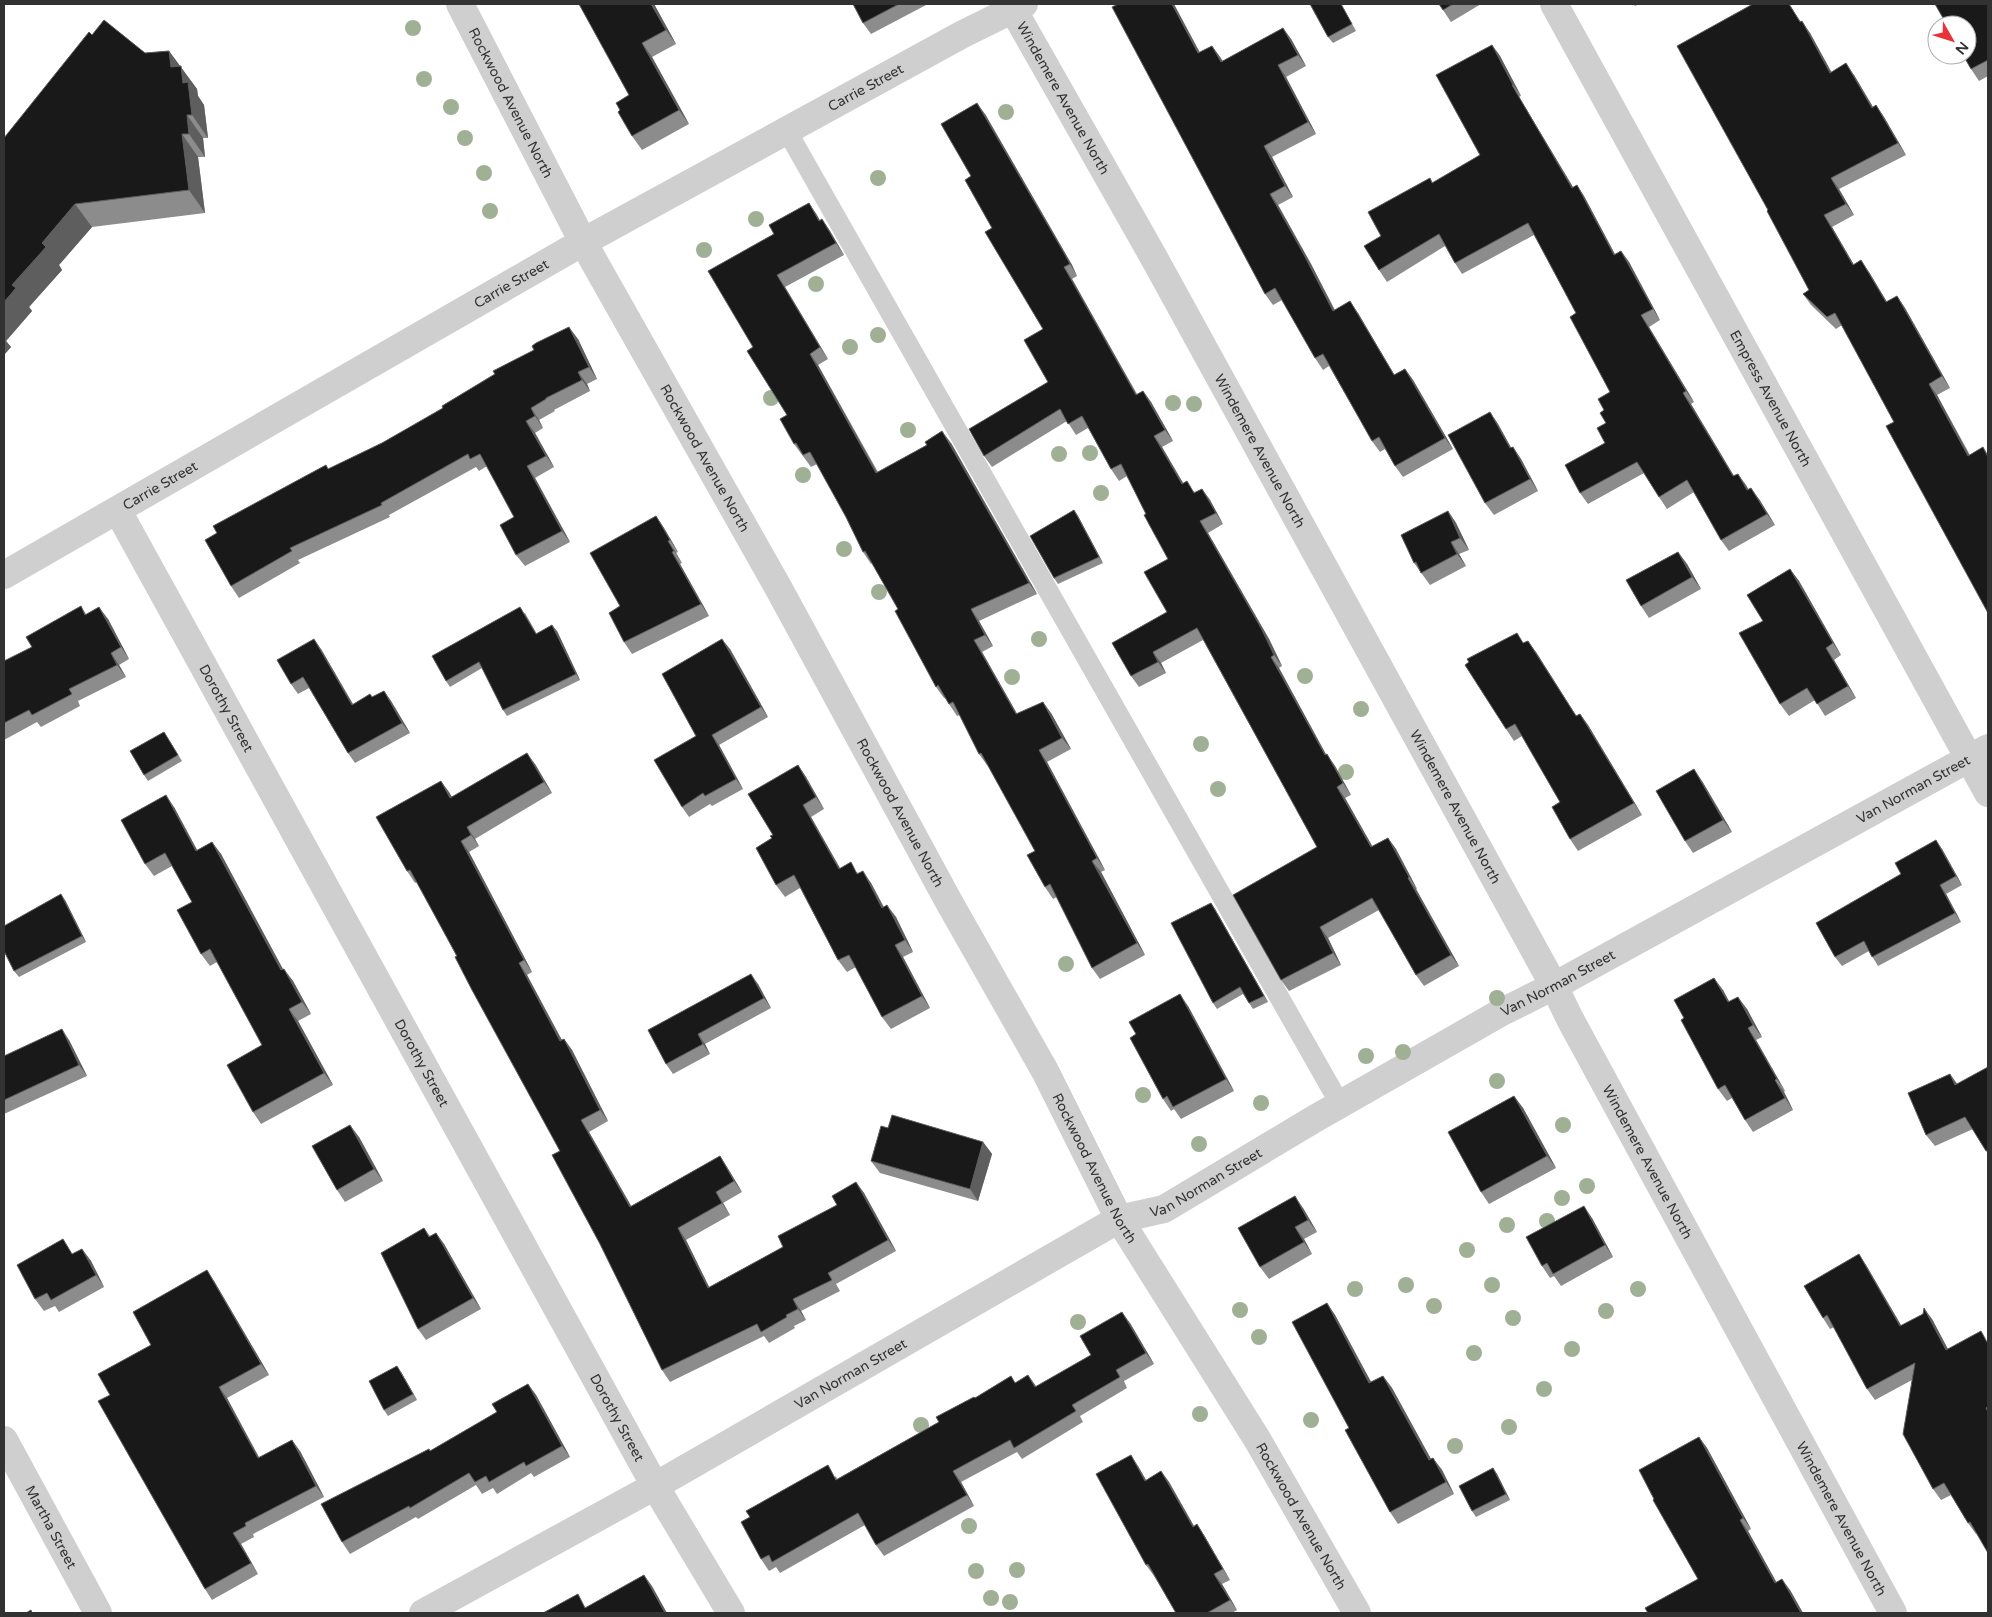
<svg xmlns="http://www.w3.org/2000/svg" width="1992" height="1617" font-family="'Varela Round',sans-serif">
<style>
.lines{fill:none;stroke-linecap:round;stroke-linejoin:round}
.service{stroke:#cfcfcf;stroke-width:20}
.minor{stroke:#cfcfcf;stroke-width:28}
.tertiary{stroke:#cfcfcf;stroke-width:28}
.tree{fill:#a0b094}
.wall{fill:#8c8c8c}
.shaded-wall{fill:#5e5e5e}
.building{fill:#191919;stroke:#5e5e5e}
.labels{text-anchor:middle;stroke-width:5;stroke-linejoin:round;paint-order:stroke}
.street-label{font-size:14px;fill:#323232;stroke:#fff}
</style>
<rect width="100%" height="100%" fill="#fff"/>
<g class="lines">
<polyline class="service" points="787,131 1340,1104"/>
<g class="minor">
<path id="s1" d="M1010 4 1153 256 1554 986 1570 1019 1893 1613"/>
<path id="s2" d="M1554 4 1988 793"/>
<path id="s3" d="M118 511 655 1486 731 1613"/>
<path id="s4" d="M4 575 583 242 963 34 1024 4"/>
<path id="s5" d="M4 1440 98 1613"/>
<path id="s6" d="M423 1613 655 1486 1119 1219 1164 1209 1316 1118 1500 1013 1554 986 1988 748"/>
</g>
<path class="tertiary" id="s7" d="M460 4 583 242 779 589 949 902 1045 1071 1119 1219 1257 1439 1357 1613"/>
</g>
<g class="tree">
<circle cx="413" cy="28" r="8"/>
<circle cx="424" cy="79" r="8"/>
<circle cx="451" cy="107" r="8"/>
<circle cx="1006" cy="112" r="8"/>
<circle cx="465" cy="138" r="8"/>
<circle cx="484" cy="173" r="8"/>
<circle cx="878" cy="178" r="8"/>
<circle cx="490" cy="211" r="8"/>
<circle cx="756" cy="219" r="8"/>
<circle cx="704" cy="250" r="8"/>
<circle cx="816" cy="284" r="8"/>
<circle cx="878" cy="335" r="8"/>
<circle cx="850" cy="347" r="8"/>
<circle cx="771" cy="398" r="8"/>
<circle cx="1173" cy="403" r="8"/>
<circle cx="1194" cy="404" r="8"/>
<circle cx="908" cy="430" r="8"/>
<circle cx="1090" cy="453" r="8"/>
<circle cx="1059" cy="454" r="8"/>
<circle cx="803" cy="475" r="8"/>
<circle cx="1101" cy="493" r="8"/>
<circle cx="844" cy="549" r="8"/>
<circle cx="879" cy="592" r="8"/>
<circle cx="1039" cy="639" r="8"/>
<circle cx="1305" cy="676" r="8"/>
<circle cx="1012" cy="677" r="8"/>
<circle cx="1361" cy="709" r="8"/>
<circle cx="1201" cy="744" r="8"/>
<circle cx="1346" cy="772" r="8"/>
<circle cx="1218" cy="789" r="8"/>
<circle cx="1066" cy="964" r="8"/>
<circle cx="1497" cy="998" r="8"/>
<circle cx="1403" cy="1052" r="8"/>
<circle cx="1366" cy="1056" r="8"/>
<circle cx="1497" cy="1081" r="8"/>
<circle cx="1143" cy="1095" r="8"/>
<circle cx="1261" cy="1103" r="8"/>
<circle cx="1563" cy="1125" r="8"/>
<circle cx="1199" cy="1144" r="8"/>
<circle cx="1587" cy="1186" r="8"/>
<circle cx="1562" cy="1198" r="8"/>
<circle cx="1547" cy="1221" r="8"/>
<circle cx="1507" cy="1225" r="8"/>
<circle cx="1467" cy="1250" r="8"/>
<circle cx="1406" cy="1285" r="8"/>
<circle cx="1492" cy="1285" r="8"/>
<circle cx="1355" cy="1289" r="8"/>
<circle cx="1638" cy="1289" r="8"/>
<circle cx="1434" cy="1306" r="8"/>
<circle cx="1240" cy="1310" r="8"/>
<circle cx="1606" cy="1311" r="8"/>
<circle cx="1513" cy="1318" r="8"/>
<circle cx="1078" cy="1322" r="8"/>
<circle cx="1259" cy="1337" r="8"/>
<circle cx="1572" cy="1349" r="8"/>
<circle cx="1474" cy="1353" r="8"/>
<circle cx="1544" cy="1389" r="8"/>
<circle cx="1200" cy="1414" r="8"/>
<circle cx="1311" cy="1420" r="8"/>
<circle cx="921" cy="1425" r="8"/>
<circle cx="1509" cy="1427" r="8"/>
<circle cx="1455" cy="1446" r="8"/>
<circle cx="969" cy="1526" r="8"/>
<circle cx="1017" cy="1570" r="8"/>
<circle cx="976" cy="1571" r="8"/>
<circle cx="991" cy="1598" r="8"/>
<circle cx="1010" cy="1602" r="8"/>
</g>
<g class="wall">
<polygon points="579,4 654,4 676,44 652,57 689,124 642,150 632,136 620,110 629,95"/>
<polygon points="853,4 928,4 871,34 863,23"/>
<polygon points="1341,4 1356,31 1333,43 1328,37"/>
<polygon points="1439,4 1481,4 1451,22"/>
<polygon points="1633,4 1639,4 1635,6"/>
<polygon points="1753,4 1789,4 1801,22 1810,33 1831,72 1854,75 1873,107 1876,105 1884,117 1906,155 1839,189 1854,215 1832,227 1854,265 1869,272 1887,302 1897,296 1905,308 1950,388 1937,395 1970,455 1983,447 1988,455 1988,613 1894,422 1842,325 1836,329 1811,305 1803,294 1809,290 1768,210"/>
<polygon points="1988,4 1988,76 1979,81 1971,69"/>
<polygon points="1283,28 1291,39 1306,66 1286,77 1316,134 1272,157 1293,197 1278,205 1311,264 1335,310 1358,313 1394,375 1405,369 1413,380 1453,449 1403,477 1395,466 1385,449 1380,452 1372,441 1329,366 1323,370 1315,358 1282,300 1273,305 1265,294 1200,52 1212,46 1223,61"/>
<polygon points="92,35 145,53 169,51 197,89 198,96 204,105 208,138 203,138 205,157 198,157 205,213 92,227 59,265 62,270 29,307 32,311 6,341 11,347 4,355 4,138"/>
<polygon points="1492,45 1500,56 1521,96 1519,97 1573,187 1577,185 1584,196 1615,254 1621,251 1629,262 1660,320 1649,327 1694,402 1691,404 1734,476 1738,474 1748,490 1759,499 1775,525 1729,551 1721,540 1694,492 1667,509 1659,497 1644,473 1588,504 1580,493 1605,443 1606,423 1604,410 1610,392 1576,313 1534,235 1462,274 1455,263 1445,246 1387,282 1379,270 1381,236 1430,178 1433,183 1480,155"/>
<polygon points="985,114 1072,265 1077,276 1072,279 1137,394 1143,391 1151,402 1173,441 1162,447 1183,483 1195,492 1202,489 1210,500 1223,524 1208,533 1269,639 1282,666 1279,668 1326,755 1335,766 1351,795 1345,798 1372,846 1388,838 1396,849 1417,889 1416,889 1459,966 1424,986 1416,975 1379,910 1328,938 1341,965 1289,991 1281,980 1317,847 1203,640 1161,663 1166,673 1139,687 1131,676 1167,612 1168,559 1127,476 1119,481 1111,469 1088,428 1076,435 1067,421 992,467 984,456 1048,382 1043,329 992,228 971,176"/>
<polygon points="809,203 820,221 822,219 830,231 844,255 785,287 828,359 818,365 878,472 951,443 1037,594 979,621 993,646 982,652 1017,714 1051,713 1071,749 1047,762 1105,870 1101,872 1145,955 1100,979 1092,968 1057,897 1053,899 1045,887 1035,851 988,765 987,765 979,754 960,715 957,716 945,698 944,698 936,687 898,609 872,563 871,564 863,552 846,517 817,464 811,467 794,444 787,415 753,347 774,234"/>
<polygon points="578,339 597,379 587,384 590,391 554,410 555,411 539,420 543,428 535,433 554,467 535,478 570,542 525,566 516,555 514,517 487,466 479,471 476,467 389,515 390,517 298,560 300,563 239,598 231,586 329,469 382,443"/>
<polygon points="1490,412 1498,424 1511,448 1513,447 1521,459 1538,491 1494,515 1485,503"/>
<polygon points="1074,510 1078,516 1103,563 1058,584 1054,578"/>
<polygon points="1448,511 1456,523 1469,550 1459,554 1466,566 1430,585 1414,563"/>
<polygon points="656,516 664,528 678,552 676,553 682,563 680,564 709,616 632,654 624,642 620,606"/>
<polygon points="1678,552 1687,564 1701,589 1649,618 1641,606"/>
<polygon points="1790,569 1799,581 1841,655 1834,660 1856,698 1825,716 1815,700 1789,716 1780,704"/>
<polygon points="81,606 86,614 108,619 129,659 119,665 126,677 78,701 80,706 41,727 37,722 4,740 4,661 32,647"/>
<polygon points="525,613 537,634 557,631 580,680 507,716 503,710 482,668 450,687 446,681"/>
<polygon points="1524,643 1536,652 1576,716 1580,714 1588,725 1642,815 1578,851 1570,839 1560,802 1522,736 1514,741 1506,729"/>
<polygon points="321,649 353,704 372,697 384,691 391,701 410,733 355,763 348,753 309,688 298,694 291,684"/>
<polygon points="730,649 768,717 719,745 743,789 712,806 710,804 689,817 682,807"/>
<polygon points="164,732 182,761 148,781 144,775"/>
<polygon points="535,764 552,793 475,839 479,846 469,852 532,972 527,975 562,1040 564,1039 572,1050 608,1121 589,1132 631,1206 720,1156 727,1167 742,1192 723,1203 730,1215 686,1240 709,1287 783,1247 837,1205 856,1182 864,1193 896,1251 836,1284 840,1291 801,1311 806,1320 794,1326 795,1328 769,1343 764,1336 670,1382 662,1370 560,1151 417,882 415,883 407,871 449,792 452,797"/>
<polygon points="798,765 806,777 824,809 811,817 840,868 859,873 871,883 884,907 896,917 913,952 903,957 930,1008 891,1029 882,1017 856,967 847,972 838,960 800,888 785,897 776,885 772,838"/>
<polygon points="1702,781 1732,832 1693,853 1685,841"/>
<polygon points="174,807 197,850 212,842 221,854 283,970 293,981 311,1014 298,1021 333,1085 261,1124 253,1112 262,1045 217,962 210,966 201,954 192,902 172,866 154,876 145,864"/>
<polygon points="1942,849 1962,885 1946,894 1961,922 1878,966 1869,951 1842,966 1835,957"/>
<polygon points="65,900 86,942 19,977 14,971"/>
<polygon points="1215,909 1268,1002 1253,1009 1243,994 1217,1009 1213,1003"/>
<polygon points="758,984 771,1008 705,1044 710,1054 673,1074 666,1064 648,1030"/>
<polygon points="1723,990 1729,1002 1747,1009 1762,1037 1756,1040 1785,1091 1784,1092 1793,1110 1753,1132 1745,1120 1732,1098 1727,1101 1718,1089"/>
<polygon points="1188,1006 1234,1091 1181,1119 1174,1109 1171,1111 1163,1099"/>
<polygon points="69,1040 87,1076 4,1114 4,1056"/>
<polygon points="1988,1067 1988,1154 1973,1129 1935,1146 1926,1135 1957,1084"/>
<polygon points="1514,1096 1523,1108 1556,1168 1489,1204 1481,1192"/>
<polygon points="888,1128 983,1142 992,1154 978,1201 880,1173 871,1161"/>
<polygon points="359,1137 383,1181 345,1202 337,1190"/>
<polygon points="1303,1208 1317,1232 1304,1239 1312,1254 1269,1279 1260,1267"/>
<polygon points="1592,1218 1613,1257 1561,1286 1554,1276 1550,1278 1542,1266"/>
<polygon points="424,1228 430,1236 436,1233 444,1244 481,1309 426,1340 418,1329"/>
<polygon points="82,1249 91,1261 104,1287 59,1312 55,1306 44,1311 35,1299 73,1254"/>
<polygon points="1866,1265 1901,1326 1932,1319 1948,1349 1988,1341 1988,1553 1977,1533 1976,1534 1968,1523 1951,1495 1941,1500 1933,1489 1912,1380 1875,1400 1867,1389 1834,1327 1830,1329 1823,1318"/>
<polygon points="214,1281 269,1375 227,1398 259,1457 300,1451 324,1497 253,1534 254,1537 241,1544 258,1574 212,1600 205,1589 151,1345"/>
<polygon points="1327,1303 1335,1315 1371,1382 1383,1376 1392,1388 1431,1459 1433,1458 1442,1470 1454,1494 1398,1524 1390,1512 1349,1428"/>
<polygon points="1130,1323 1154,1364 1124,1381 1127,1388 1080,1416 1083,1422 1022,1459 1017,1452 961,1482 974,1506 884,1556 876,1545 865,1525 780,1573 776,1567 769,1571 761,1559 836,1476 837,1479 939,1422 975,1398 1011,1376 1015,1383 1036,1387 1091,1355"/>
<polygon points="401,1372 417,1400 388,1416 384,1410"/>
<polygon points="528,1384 536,1395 570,1457 534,1477 531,1473 497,1494 493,1488 482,1494 476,1485 418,1519 416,1517 350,1554 342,1542 430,1451 497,1412"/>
<polygon points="1699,1437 1707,1448 1751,1529 1748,1531 1776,1582 1790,1590 1803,1613 1648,1613 1698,1579 1654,1499"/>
<polygon points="1138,1466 1146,1480 1161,1471 1169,1482 1194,1526 1204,1535 1230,1580 1222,1584 1237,1610 1232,1613 1176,1613 1154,1576 1146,1565"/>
<polygon points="1493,1468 1497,1474 1510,1500 1476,1517 1472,1511"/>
</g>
<g class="shaded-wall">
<polygon points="651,4 654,4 676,44 666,30"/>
<polygon points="1172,4 1174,4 1206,64 1198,53"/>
<polygon points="1802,21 1810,33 1838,84 1830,73"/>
<polygon points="1283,28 1291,39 1306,66 1298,55"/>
<polygon points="642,43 652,57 689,124 679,110"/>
<polygon points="1492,45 1500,56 1521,96 1513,85"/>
<polygon points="1212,46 1220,57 1229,74 1221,62"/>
<polygon points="169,51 197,89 198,96 204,105 208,138 192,115 171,67"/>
<polygon points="1846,63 1854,75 1880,119 1872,108"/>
<polygon points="1278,65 1286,77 1316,134 1308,122"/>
<polygon points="1512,85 1519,97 1580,199 1572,188"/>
<polygon points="977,103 985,114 1072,265 1077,276 1070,264"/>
<polygon points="1876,105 1884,117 1906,155 1898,143"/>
<polygon points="187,115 203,138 205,157 189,134"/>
<polygon points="182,134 198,157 205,213 189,190"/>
<polygon points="1264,146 1272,157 1293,197 1285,186"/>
<polygon points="1831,178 1839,189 1854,215 1846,204"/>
<polygon points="1577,185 1584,196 1621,266 1614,255"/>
<polygon points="1270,194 1278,205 1311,264 1341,323 1333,311"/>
<polygon points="809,203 817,215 827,233 819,221"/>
<polygon points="75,204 92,227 59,265 62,270 29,307 32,311 6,341 11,347 4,355 4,302 12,285 42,243"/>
<polygon points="1824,215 1832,227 1861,277 1853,265"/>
<polygon points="822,219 830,231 844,255 836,243"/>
<polygon points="1621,251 1629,262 1660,320 1653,309"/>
<polygon points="1861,260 1869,272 1894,314 1886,302"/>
<polygon points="1064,267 1072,279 1143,406 1136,395"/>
<polygon points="777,275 785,287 828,359 820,347"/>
<polygon points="1897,296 1905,308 1950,388 1942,376"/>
<polygon points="1350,301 1358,313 1401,386 1394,375"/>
<polygon points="1641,315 1649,327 1694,402 1686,391"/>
<polygon points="569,327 578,339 597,379 589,367"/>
<polygon points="810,354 818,365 884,485 876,473"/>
<polygon points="1405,369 1413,380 1453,449 1445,438"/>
<polygon points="578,372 587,384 590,391 582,380"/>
<polygon points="1929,384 1937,395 1976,468 1968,456"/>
<polygon points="1143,391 1151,402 1173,441 1165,430"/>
<polygon points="1683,393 1691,404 1741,488 1733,476"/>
<polygon points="531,408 539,420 543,428 535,416"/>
<polygon points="1490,412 1498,424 1518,460 1510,448"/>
<polygon points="526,421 535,433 554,467 546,456"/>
<polygon points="942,431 951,443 1037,594 1029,583"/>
<polygon points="1154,436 1162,447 1190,495 1182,484"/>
<polygon points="1513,447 1521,459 1538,491 1530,479"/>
<polygon points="527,466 535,478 570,542 562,531"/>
<polygon points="1738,474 1746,485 1755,501 1747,490"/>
<polygon points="1751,488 1759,499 1775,525 1767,514"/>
<polygon points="1202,489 1210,500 1223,524 1216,513"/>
<polygon points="1074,510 1078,516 1103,563 1099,557"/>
<polygon points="1448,511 1456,523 1469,550 1460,538"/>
<polygon points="656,516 664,528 678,552 670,540"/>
<polygon points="1200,521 1208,533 1269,639 1282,666 1274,655"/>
<polygon points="668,541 676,553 682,563 674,551"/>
<polygon points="1451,542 1459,554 1466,566 1457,554"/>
<polygon points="672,552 680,564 709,616 701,604"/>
<polygon points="1678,552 1687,564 1701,589 1692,577"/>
<polygon points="1790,569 1799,581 1841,655 1833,643"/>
<polygon points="99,607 108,619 129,659 121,647"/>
<polygon points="971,609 979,621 993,646 985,635"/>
<polygon points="552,625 557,631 580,680 576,674"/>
<polygon points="314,639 321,649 359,715 352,705"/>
<polygon points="722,639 730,649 768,717 761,707"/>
<polygon points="974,640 982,652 1024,726 1016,714"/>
<polygon points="1528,641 1536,652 1584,728 1576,716"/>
<polygon points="1826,648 1834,660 1856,698 1848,686"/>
<polygon points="1153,652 1161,663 1166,673 1158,662"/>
<polygon points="111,653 119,665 126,677 117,665"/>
<polygon points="1271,657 1279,668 1333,767 1325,755"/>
<polygon points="384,691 391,701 410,733 402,723"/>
<polygon points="1043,702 1051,713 1071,749 1062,738"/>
<polygon points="1580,714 1588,725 1642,815 1634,803"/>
<polygon points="712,735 719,745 743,789 736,779"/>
<polygon points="1039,750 1047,762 1105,870 1097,858"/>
<polygon points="527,753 535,764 552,793 544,782"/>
<polygon points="1327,754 1335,766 1351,795 1343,783"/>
<polygon points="798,765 806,777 824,809 816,797"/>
<polygon points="1694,769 1702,781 1732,832 1723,820"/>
<polygon points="441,781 449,792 458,809 450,798"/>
<polygon points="1337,787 1345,798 1379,858 1371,847"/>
<polygon points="166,795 174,807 204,863 196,851"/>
<polygon points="803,805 811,817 847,881 839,869"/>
<polygon points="467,827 475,839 479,846 471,835"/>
<polygon points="1388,838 1396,849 1417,889 1409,877"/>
<polygon points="1936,840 1942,849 1962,885 1956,876"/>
<polygon points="461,841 469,852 532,972 524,960"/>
<polygon points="212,842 221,854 290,982 281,970"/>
<polygon points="1092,861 1101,872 1145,955 1137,943"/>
<polygon points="863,871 871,883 890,920 882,908"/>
<polygon points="1408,878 1416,889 1459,966 1451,955"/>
<polygon points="1940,885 1946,894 1961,922 1955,913"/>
<polygon points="61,894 65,900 86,942 82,936"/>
<polygon points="1211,903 1215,909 1268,1002 1264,996"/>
<polygon points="887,905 896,917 913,952 905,940"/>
<polygon points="1320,927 1328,938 1341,965 1333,953"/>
<polygon points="895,945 903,957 930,1008 922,996"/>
<polygon points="519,963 527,975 568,1052 560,1041"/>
<polygon points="284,969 293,981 311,1014 302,1002"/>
<polygon points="751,974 758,984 771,1008 764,998"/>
<polygon points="1714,978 1723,990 1736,1014 1728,1002"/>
<polygon points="1180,994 1188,1006 1234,1091 1226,1079"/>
<polygon points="1738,997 1747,1009 1762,1037 1753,1025"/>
<polygon points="289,1009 298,1021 333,1085 324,1073"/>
<polygon points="1748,1028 1756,1040 1785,1091 1777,1079"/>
<polygon points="62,1029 69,1040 87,1076 79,1065"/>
<polygon points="698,1034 705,1044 710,1054 703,1044"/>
<polygon points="564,1039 572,1050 608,1121 600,1110"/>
<polygon points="1950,1074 1958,1085 1955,1085"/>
<polygon points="1775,1080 1784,1092 1793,1110 1785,1098"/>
<polygon points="1514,1096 1523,1108 1556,1168 1547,1156"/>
<polygon points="581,1120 589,1132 638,1218 630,1207"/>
<polygon points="350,1125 359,1137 383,1181 374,1169"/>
<polygon points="983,1142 992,1154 978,1201 970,1189"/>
<polygon points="720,1156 727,1167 742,1192 734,1181"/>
<polygon points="856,1182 864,1193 896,1251 888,1240"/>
<polygon points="716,1192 723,1203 730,1215 722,1203"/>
<polygon points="1295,1196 1303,1208 1317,1232 1308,1220"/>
<polygon points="1584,1206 1592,1218 1613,1257 1605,1245"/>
<polygon points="1295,1227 1304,1239 1312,1254 1304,1242"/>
<polygon points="678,1228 686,1240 715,1299 708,1288"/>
<polygon points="436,1233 444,1244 481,1309 473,1298"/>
<polygon points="82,1249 91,1261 104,1287 96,1275"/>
<polygon points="1859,1254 1866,1265 1908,1337 1900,1326"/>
<polygon points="207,1270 214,1281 269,1375 261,1364"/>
<polygon points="793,1299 801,1311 806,1320 798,1309"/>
<polygon points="1327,1303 1335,1315 1378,1395 1369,1383"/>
<polygon points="1924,1308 1932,1319 1954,1361 1946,1350"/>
<polygon points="1122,1312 1130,1323 1154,1364 1146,1353"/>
<polygon points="397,1366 401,1372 417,1400 413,1394"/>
<polygon points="1028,1375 1036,1386 1042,1399"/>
<polygon points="1383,1376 1392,1388 1438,1472 1429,1460"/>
<polygon points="528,1384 536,1395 570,1457 562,1446"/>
<polygon points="219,1387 227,1398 265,1469 258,1458"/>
<polygon points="1699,1437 1707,1448 1751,1529 1743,1518"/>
<polygon points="292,1440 300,1451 324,1497 316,1486"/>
<polygon points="1131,1455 1138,1466 1152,1491 1145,1481"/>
<polygon points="1433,1458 1442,1470 1454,1494 1446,1482"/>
<polygon points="1493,1468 1497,1474 1510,1500 1506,1494"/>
<polygon points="953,1471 961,1482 974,1506 967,1495"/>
<polygon points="1161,1471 1169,1482 1200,1537 1193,1527"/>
<polygon points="1740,1520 1748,1531 1783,1594 1775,1583"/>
<polygon points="1197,1524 1204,1535 1230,1580 1223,1569"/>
<polygon points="233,1533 241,1544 258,1574 251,1563"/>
<polygon points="1214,1574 1222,1584 1237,1610 1230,1600"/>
<polygon points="644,1575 652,1586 667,1613 665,1613"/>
<polygon points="1782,1579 1790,1590 1803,1613 1801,1613"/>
</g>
<g class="building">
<polygon points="579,4 651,4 666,30 642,43 679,110 632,136 618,112 620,110 616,103 629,95"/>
<polygon points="853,4 899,4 863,23"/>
<polygon points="1118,4 1172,4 1198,53 1212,46 1221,62 1283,28 1298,55 1278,65 1308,122 1264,146 1285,186 1270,194 1303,253 1333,311 1350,301 1394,375 1405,369 1445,438 1395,466 1379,437 1372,441 1323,354 1315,358 1275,288 1265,294 1112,7"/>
<polygon points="1310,4 1341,4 1352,24 1328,37"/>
<polygon points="1439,4 1453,4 1443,10"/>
<polygon points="1752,4 1789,4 1800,22 1802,21 1830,73 1846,63 1872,108 1876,105 1898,143 1831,178 1846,204 1824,215 1853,265 1861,260 1886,302 1897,296 1942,376 1929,384 1968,456 1983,447 1988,457 1988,613 1886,426 1894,422 1835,313 1827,317 1803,294 1809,290 1767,211 1768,210 1677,46 1753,4"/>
<polygon points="1935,4 1988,4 1988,60 1971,69 1963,55 1967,55 1967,25 1947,25"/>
<polygon points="104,20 145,53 169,51 171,67 181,66 183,83 188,82 192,115 187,115 189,134 182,134 189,190 75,204 42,243 46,247 12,285 16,288 4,302 4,138 89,32 92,35"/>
<polygon points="1492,45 1513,85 1512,85 1572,188 1577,185 1614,255 1621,251 1653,309 1641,315 1686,391 1683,393 1733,476 1738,474 1747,490 1751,488 1767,514 1721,540 1687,480 1659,497 1637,462 1580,493 1565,465 1605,443 1597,428 1606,423 1600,413 1604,410 1598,399 1610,392 1570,317 1576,313 1528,223 1455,263 1439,234 1379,270 1364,246 1381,236 1368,212 1430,178 1432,183 1480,155 1436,75"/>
<polygon points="977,103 1064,253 1070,264 1064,267 1136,395 1143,391 1165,430 1154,436 1182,484 1187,481 1194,493 1202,489 1216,513 1200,521 1261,628 1274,655 1271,657 1325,755 1327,754 1343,783 1337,787 1371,847 1388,838 1409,877 1408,878 1451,955 1416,975 1372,898 1320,927 1333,953 1281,980 1233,895 1317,847 1197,628 1153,652 1158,662 1131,676 1112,643 1167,612 1144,572 1168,559 1144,515 1146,514 1121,464 1111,469 1082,416 1068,424 1060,409 984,456 969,429 1048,382 1024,340 1043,329 985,232 992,228 965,180 971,176 941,124"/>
<polygon points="809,203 819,221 822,219 836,243 777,275 820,347 810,354 876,473 927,445 925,442 942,431 1029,583 971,609 985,635 974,640 1016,714 1043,702 1062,738 1039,750 1097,858 1092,861 1137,943 1092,968 1050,884 1045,887 1027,855 1035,851 981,753 979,754 953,702 949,704 938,685 936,687 895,611 898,609 865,551 863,552 846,517 810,452 803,455 796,443 794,444 780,419 787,415 747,351 753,347 708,271 774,234 769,225"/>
<polygon points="569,327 589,367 578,372 582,380 546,398 546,399 531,408 535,416 526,421 546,456 527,466 562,531 516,555 500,525 514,517 480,454 470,459 468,454 381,503 382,505 290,548 292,551 231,586 205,540 217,533 213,526 326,465 328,469 382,443 443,408 442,406 495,374 493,371 534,350 532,346 536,343"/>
<polygon points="1490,412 1510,448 1513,447 1530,479 1485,503 1448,435"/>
<polygon points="1074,510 1099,557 1054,578 1030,536"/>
<polygon points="1448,511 1460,538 1451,542 1457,554 1421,573 1416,562 1414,563 1401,535"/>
<polygon points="656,516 670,540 668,541 674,551 672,552 701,604 624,642 609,613 620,606 590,553"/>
<polygon points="1678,552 1692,577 1641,606 1626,580"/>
<polygon points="1790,569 1833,643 1826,648 1848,686 1817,704 1807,688 1780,704 1739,633 1763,621 1747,595"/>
<polygon points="81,606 85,615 99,607 121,647 111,653 117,665 69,689 72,694 32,715 29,710 4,723 4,661 32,647 26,637"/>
<polygon points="520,607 536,634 552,625 576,674 503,710 479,662 446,681 432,656"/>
<polygon points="1517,633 1523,643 1528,641 1576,716 1580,714 1634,803 1570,839 1552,807 1560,802 1515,724 1506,729 1465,665 1469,662 1467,659"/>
<polygon points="314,639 352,705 370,694 372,697 384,691 402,723 348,753 303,677 291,684 277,660"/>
<polygon points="722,639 761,707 712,735 736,779 705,796 703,793 682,807 654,760 696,736 662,674"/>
<polygon points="164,732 178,755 144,775 130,751"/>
<polygon points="527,753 544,782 467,827 471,835 461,841 524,960 519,963 560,1041 564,1039 600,1110 581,1120 630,1207 720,1156 734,1181 716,1192 722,1203 678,1228 708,1288 783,1247 778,1236 837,1205 832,1196 856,1182 888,1240 828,1273 832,1280 793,1299 798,1309 786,1315 787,1317 761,1332 757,1324 662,1370 600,1244 552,1155 560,1151 472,990 455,957 457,956 410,870 407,871 376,817 441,781 450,798"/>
<polygon points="798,765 816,797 803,805 839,869 851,862 857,874 863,871 882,908 887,905 905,940 895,945 922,996 882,1017 849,955 838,960 794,875 776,885 756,848 772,838 770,836 773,835 748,794"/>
<polygon points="1694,769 1723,820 1685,841 1656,791"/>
<polygon points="166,795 196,851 212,842 281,970 284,969 302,1002 289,1009 324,1073 253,1112 227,1065 262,1045 210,949 201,954 177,910 192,902 165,853 145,864 121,820"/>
<polygon points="1936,840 1956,876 1940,885 1955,913 1872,957 1864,941 1835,957 1816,923 1901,874 1895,863"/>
<polygon points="61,894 82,936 14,971 4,951 4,926"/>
<polygon points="1211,903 1264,996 1249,1003 1240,987 1213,1003 1171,923"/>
<polygon points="751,974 764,998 698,1034 703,1044 666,1064 648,1030"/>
<polygon points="1714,978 1728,1002 1738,997 1753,1025 1748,1028 1777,1079 1775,1080 1785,1098 1745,1120 1725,1085 1718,1089 1681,1020 1684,1018 1674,1000"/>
<polygon points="1180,994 1226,1079 1173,1107 1167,1096 1163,1099 1130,1038 1136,1034 1129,1022"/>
<polygon points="62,1029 79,1065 4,1100 4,1056"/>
<polygon points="1988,1067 1988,1150 1986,1151 1965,1117 1926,1135 1908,1093 1950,1074 1955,1085"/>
<polygon points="1514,1096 1547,1156 1481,1192 1448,1132"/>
<polygon points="892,1115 983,1142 970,1189 871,1161 881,1126 888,1128"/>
<polygon points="350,1125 374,1169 337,1190 312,1146"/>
<polygon points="1295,1196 1308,1220 1295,1227 1304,1242 1260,1267 1238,1228"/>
<polygon points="1584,1206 1605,1245 1553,1274 1547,1263 1542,1266 1526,1237"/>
<polygon points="424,1228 429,1237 436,1233 473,1298 418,1329 381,1253"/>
<polygon points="63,1239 72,1254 82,1249 96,1275 51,1300 47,1293 35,1299 17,1265"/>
<polygon points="1859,1254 1900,1326 1923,1314 1924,1308 1946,1350 1981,1331 1988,1344 1988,1407 1986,1408 1988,1412 1988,1553 1970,1522 1968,1523 1944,1483 1933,1489 1903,1434 1915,1363 1867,1389 1827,1315 1823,1318 1804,1286"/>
<polygon points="207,1270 261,1364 219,1387 258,1458 292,1440 316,1486 245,1523 246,1526 233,1533 251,1563 205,1589 98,1401 110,1395 98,1374 151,1345 133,1312"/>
<polygon points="1327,1303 1369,1383 1383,1376 1429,1460 1433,1458 1446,1482 1390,1512 1345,1430 1349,1428 1292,1322"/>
<polygon points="1122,1312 1146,1353 1116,1370 1120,1377 1072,1405 1076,1411 1014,1448 1010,1440 953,1471 967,1495 876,1545 858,1513 772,1562 769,1555 761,1559 741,1522 750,1517 746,1511 828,1465 836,1480 939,1422 936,1417 974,1397 975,1398 1011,1376 1015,1383 1028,1375 1035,1387 1091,1355 1080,1336"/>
<polygon points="397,1366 413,1394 384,1410 369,1381"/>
<polygon points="528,1384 562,1446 526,1466 524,1462 489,1482 486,1476 475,1482 469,1473 410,1508 409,1506 342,1542 321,1504 429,1449 430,1451 497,1412 492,1404"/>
<polygon points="1699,1437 1743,1518 1740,1520 1775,1583 1782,1579 1801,1613 1648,1613 1645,1608 1698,1579 1653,1500 1654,1499 1639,1470"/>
<polygon points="1131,1455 1145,1481 1161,1471 1193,1527 1197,1524 1223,1569 1214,1574 1230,1600 1207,1613 1176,1613 1148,1564 1146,1565 1096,1474"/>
<polygon points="1493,1468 1506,1494 1472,1511 1459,1486"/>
<polygon points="644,1575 665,1613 543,1613 578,1594 585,1608"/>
<polygon points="31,1610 32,1613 26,1613"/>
</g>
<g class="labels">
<g class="street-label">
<text dy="5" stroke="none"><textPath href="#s4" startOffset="990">Carrie Street</textPath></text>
<text dy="5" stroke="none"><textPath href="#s1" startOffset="108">Windemere Avenue North</textPath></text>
<text dy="5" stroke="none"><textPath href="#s7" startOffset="111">Rockwood Avenue North</textPath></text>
<text dy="5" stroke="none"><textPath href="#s4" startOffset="585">Carrie Street</textPath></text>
<text dy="5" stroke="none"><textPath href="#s2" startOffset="450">Empress Avenue North</textPath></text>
<text dy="5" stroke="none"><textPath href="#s1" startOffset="512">Windemere Avenue North</textPath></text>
<text dy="5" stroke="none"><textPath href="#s7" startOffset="516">Rockwood Avenue North</textPath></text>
<text dy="5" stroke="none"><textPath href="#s4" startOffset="180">Carrie Street</textPath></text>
<text dy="5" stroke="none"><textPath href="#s3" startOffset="225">Dorothy Street</textPath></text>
<text dy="5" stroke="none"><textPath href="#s6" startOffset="1705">Van Norman Street</textPath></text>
<text dy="5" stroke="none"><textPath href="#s1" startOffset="918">Windemere Avenue North</textPath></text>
<text dy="5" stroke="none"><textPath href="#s7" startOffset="921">Rockwood Avenue North</textPath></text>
<text dy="5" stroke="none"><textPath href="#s6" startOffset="1300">Van Norman Street</textPath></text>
<text dy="5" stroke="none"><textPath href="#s3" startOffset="630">Dorothy Street</textPath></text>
<text dy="5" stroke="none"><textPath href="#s1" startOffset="1322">Windemere Avenue North</textPath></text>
<text dy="5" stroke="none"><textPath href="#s7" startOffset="1326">Rockwood Avenue North</textPath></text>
<text dy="5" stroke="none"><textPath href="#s6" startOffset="895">Van Norman Street</textPath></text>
<text dy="5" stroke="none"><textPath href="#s6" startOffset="490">Van Norman Street</textPath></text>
<text dy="5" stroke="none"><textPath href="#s3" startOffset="1035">Dorothy Street</textPath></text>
<text dy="5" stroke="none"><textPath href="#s7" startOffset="1731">Rockwood Avenue North</textPath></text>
<text dy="5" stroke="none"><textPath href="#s1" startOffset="1728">Windemere Avenue North</textPath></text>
<text dy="5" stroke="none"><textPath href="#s5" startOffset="99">Martha Street</textPath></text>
</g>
</g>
<rect width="1992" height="1617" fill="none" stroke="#323232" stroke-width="10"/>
<g transform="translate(1952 40) rotate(129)"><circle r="24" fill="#ffffff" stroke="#adadad"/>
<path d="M0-4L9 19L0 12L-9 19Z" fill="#ea3339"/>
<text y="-8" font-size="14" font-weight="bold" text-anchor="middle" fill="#323232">N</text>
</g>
</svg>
